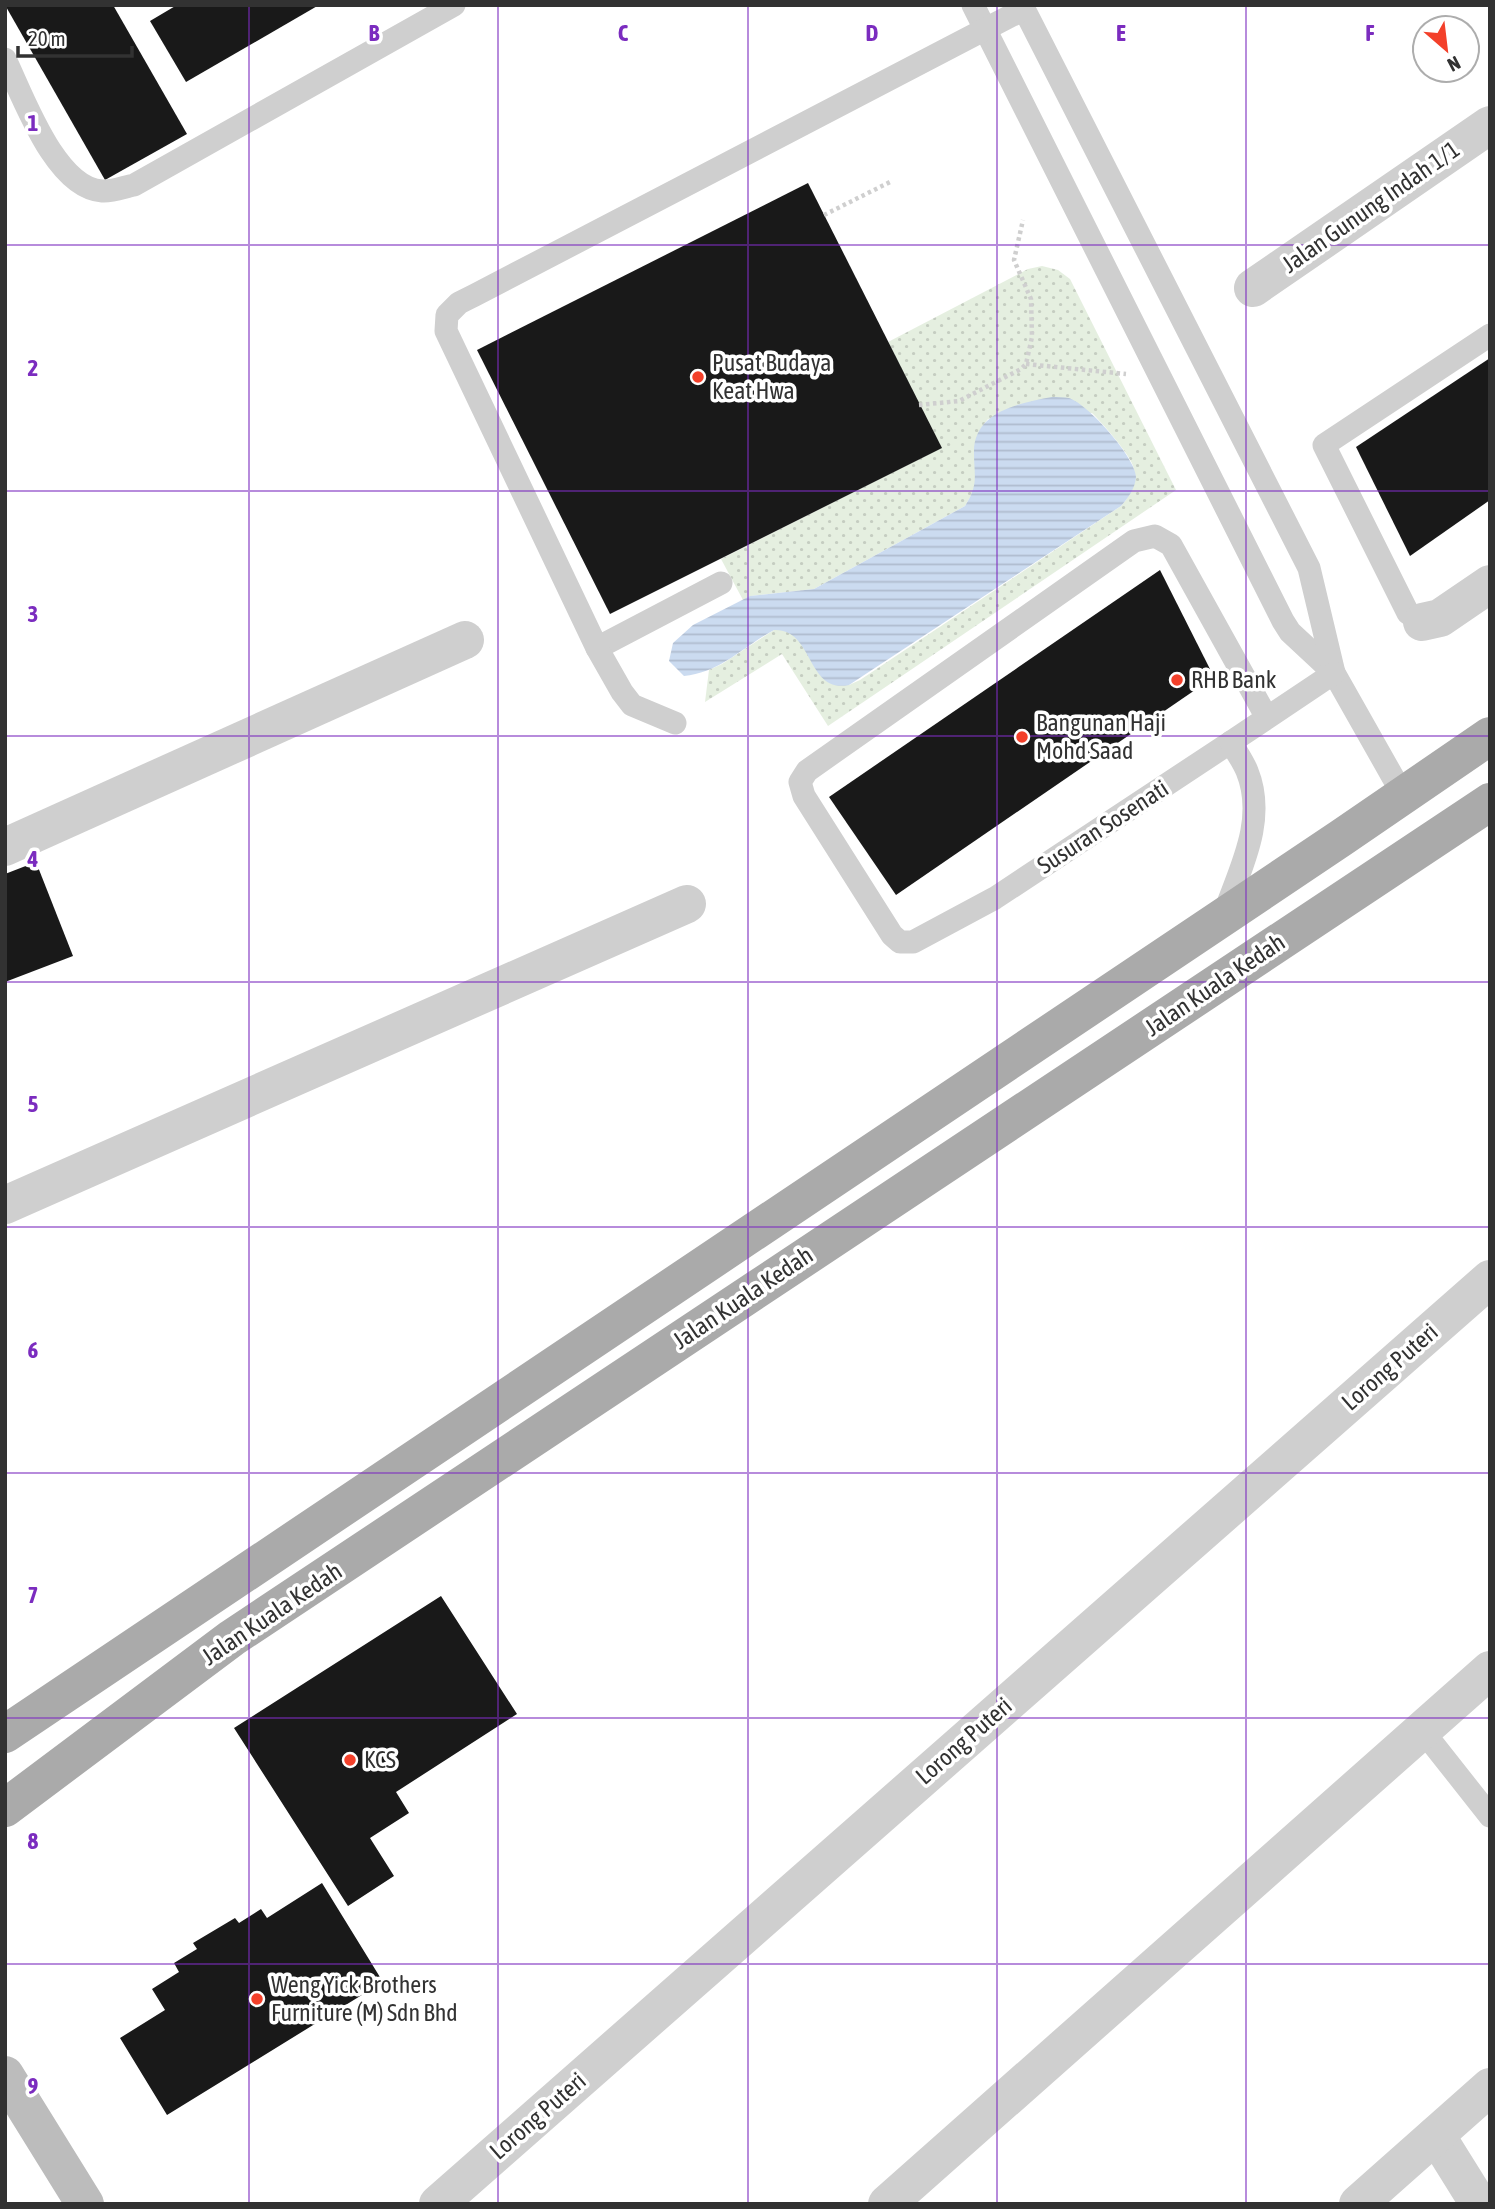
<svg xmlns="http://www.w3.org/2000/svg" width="1495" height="2209" font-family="'Asap Condensed',sans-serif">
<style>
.grass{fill:url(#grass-dots)}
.water{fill:url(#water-rules)}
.building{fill:#191919}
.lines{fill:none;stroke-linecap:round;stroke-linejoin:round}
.path{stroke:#cfcfcf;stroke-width:4.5;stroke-dasharray:3.5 3.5;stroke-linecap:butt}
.lane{stroke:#cfcfcf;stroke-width:23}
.street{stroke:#cfcfcf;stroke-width:38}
.secondary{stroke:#bcbcbc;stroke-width:38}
.primary{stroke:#aaa;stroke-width:38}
.grid{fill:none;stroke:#7b2cbf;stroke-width:2;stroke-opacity:0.55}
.poi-dot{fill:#f3402a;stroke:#fff;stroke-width:2.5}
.labels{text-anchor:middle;stroke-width:7;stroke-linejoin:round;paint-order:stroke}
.street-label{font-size:24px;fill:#323232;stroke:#fff}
.poi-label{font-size:24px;fill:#323232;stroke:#fff;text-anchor:start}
.grid-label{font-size:23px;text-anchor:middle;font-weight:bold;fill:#7b2cbf;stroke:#fff;stroke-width:7;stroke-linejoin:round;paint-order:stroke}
</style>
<defs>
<pattern id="grass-dots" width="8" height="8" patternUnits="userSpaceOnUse" patternTransform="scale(1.75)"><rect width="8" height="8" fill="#e5efe0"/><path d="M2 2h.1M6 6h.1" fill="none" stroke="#c5cdc1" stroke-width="1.8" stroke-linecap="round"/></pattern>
<pattern id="water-rules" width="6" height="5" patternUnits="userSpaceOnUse" patternTransform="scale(1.75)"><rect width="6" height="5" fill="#cbdbf0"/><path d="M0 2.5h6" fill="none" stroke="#afbcce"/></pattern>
</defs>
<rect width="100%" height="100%" fill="#fff"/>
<path class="grass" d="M1042 266 1058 270 1070 279 1176 490 828 726 782 654 705 702 709 670 722 664 774 630 784 629 792 633 800 642 849 685 860 680 1121 506C1131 495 1138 481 1133 466 1129 453 1102 423 1092 413L988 419C969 442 977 453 976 479 976 489 970 497 965 506L814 589 751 596 743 600 721 559 941 448 888 342 1028 269Z"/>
<path class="water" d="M1052 397C1057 397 1064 397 1069 398 1088 404 1136 458 1136 477 1135 489 1128 498 1121 506L849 685C806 694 814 628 774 630 744 646 720 673 684 676L669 661 673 643 693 625 750 596 814 589 965 506C979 484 974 476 974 453 973 411 1020 403 1052 397Z"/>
<g class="building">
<polygon points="5,5 113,5 187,134 105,180"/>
<polygon points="177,5 319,5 186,82 150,21"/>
<polygon points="808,183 942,448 610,614 477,350"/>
<polygon points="1490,358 1490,500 1410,556 1356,447"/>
<polygon points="1160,570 1214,677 896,895 829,797"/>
<polygon points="36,862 73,956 5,982 5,874"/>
<polygon points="441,1596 517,1714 396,1792 409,1813 370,1838 394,1876 348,1906 234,1728"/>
<polygon points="322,1883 383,1982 167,2115 120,2038 165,2010 152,1989 179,1972 174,1963 197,1949 193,1943 235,1918 239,1923 261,1909 267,1918"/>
</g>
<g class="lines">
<g class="path">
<polyline points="824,215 892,181"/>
<polyline points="1026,364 1126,374"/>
<polyline points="919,405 959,401 1021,369 1026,364 1032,337 1031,299 1014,260 1023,220"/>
</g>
<g class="lane">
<polyline points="973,5 1283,621 1290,632 1334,673"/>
<polyline points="1022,5 1309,568 1334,673 1403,795"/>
<path d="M5 59C23 96 55 188 102 191 112 192 124 187 134 185L454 5"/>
<polyline points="1422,622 1408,613 1324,445 1490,335"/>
<polyline points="597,648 721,583"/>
<polyline points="1267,718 1171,545 1155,536 1134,541 807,771 800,782 804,796 892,935 900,942 913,942 995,898 1231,742 1334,673"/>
<polyline points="675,723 632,705 622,692 597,648 446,331 447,315 459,303 475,295 1024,9"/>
<path d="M1224 914C1240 869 1267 820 1247 771 1243 761 1236 752 1231 742"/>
<polyline points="1422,1730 1490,1816"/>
</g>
<g class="street">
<polyline points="1253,288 1490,125"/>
<polyline points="1422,622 1440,618 1490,584"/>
<polyline points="5,847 465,640"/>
<polyline points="5,1205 687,904"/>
<polyline points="1436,2135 1479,2204"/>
<polyline points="438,2204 1490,1279"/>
<polyline points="887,2204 1490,1670"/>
<polyline points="1358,2204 1490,2087"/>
</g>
<polyline class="secondary" points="5,2075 85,2204"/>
<g class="primary">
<polyline points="5,1734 1341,838 1490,736"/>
<polyline points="5,1808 232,1638 1490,802"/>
</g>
</g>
<path class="grid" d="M249 5V2204M498 5V2204M748 5V2204M997 5V2204M1246 5V2204M5 245H1490M5 491H1490M5 736H1490M5 982H1490M5 1227H1490M5 1473H1490M5 1718H1490M5 1964H1490"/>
<g class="poi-dot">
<circle cx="698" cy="377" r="7"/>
<circle cx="1177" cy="680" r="7"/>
<circle cx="1022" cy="737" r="7"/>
<circle cx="350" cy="1760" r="7"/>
<circle cx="257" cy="1999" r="7"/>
</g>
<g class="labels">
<g class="street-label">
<text transform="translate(1371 207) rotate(-35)" y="8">Jalan Gunung Indah 1/1</text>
<text transform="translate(1103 827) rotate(-33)" y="8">Susuran Sosenati</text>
<text transform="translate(1215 985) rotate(-34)" y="8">Jalan Kuala Kedah</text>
<text transform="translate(743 1298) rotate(-34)" y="8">Jalan Kuala Kedah</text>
<text transform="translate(1390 1367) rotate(-41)" y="8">Lorong Puteri</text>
<text transform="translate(272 1614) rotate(-34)" y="8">Jalan Kuala Kedah</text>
<text transform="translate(964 1741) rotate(-41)" y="8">Lorong Puteri</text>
<text transform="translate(538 2116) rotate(-41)" y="8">Lorong Puteri</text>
</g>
<g class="poi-label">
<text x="712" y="371">Pusat Budaya<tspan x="712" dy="28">Keat Hwa</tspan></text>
<text x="1191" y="688">RHB Bank</text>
<text x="1036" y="731">Bangunan Haji<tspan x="1036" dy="28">Mohd Saad</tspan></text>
<text x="364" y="1768">KCS</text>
<text x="271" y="1993">Weng Yick Brothers<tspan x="271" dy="28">Furniture (M) Sdn Bhd</tspan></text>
</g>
</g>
<g class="grid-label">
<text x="374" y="41">B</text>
<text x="623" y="41">C</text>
<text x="872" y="41">D</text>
<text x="1121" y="41">E</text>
<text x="1370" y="41">F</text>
<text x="33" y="131">1</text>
<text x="33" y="376">2</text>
<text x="33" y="622">3</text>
<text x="33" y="867">4</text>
<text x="33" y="1112">5</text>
<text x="33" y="1358">6</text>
<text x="33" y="1603">7</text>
<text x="33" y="1849">8</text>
<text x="33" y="2094">9</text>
</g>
<rect width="1495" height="2209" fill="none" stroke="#323232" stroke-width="14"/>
<g transform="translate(1446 49) rotate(152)"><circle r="33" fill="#ffffff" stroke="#adadad" stroke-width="2"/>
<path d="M0-5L12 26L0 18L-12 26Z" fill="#f3402a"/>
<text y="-10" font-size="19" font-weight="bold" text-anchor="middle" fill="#323232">N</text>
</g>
<path d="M18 46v10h114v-10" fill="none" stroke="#323232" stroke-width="3.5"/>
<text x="28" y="46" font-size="21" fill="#323232" stroke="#ffffff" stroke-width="5" paint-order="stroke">20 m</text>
</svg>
